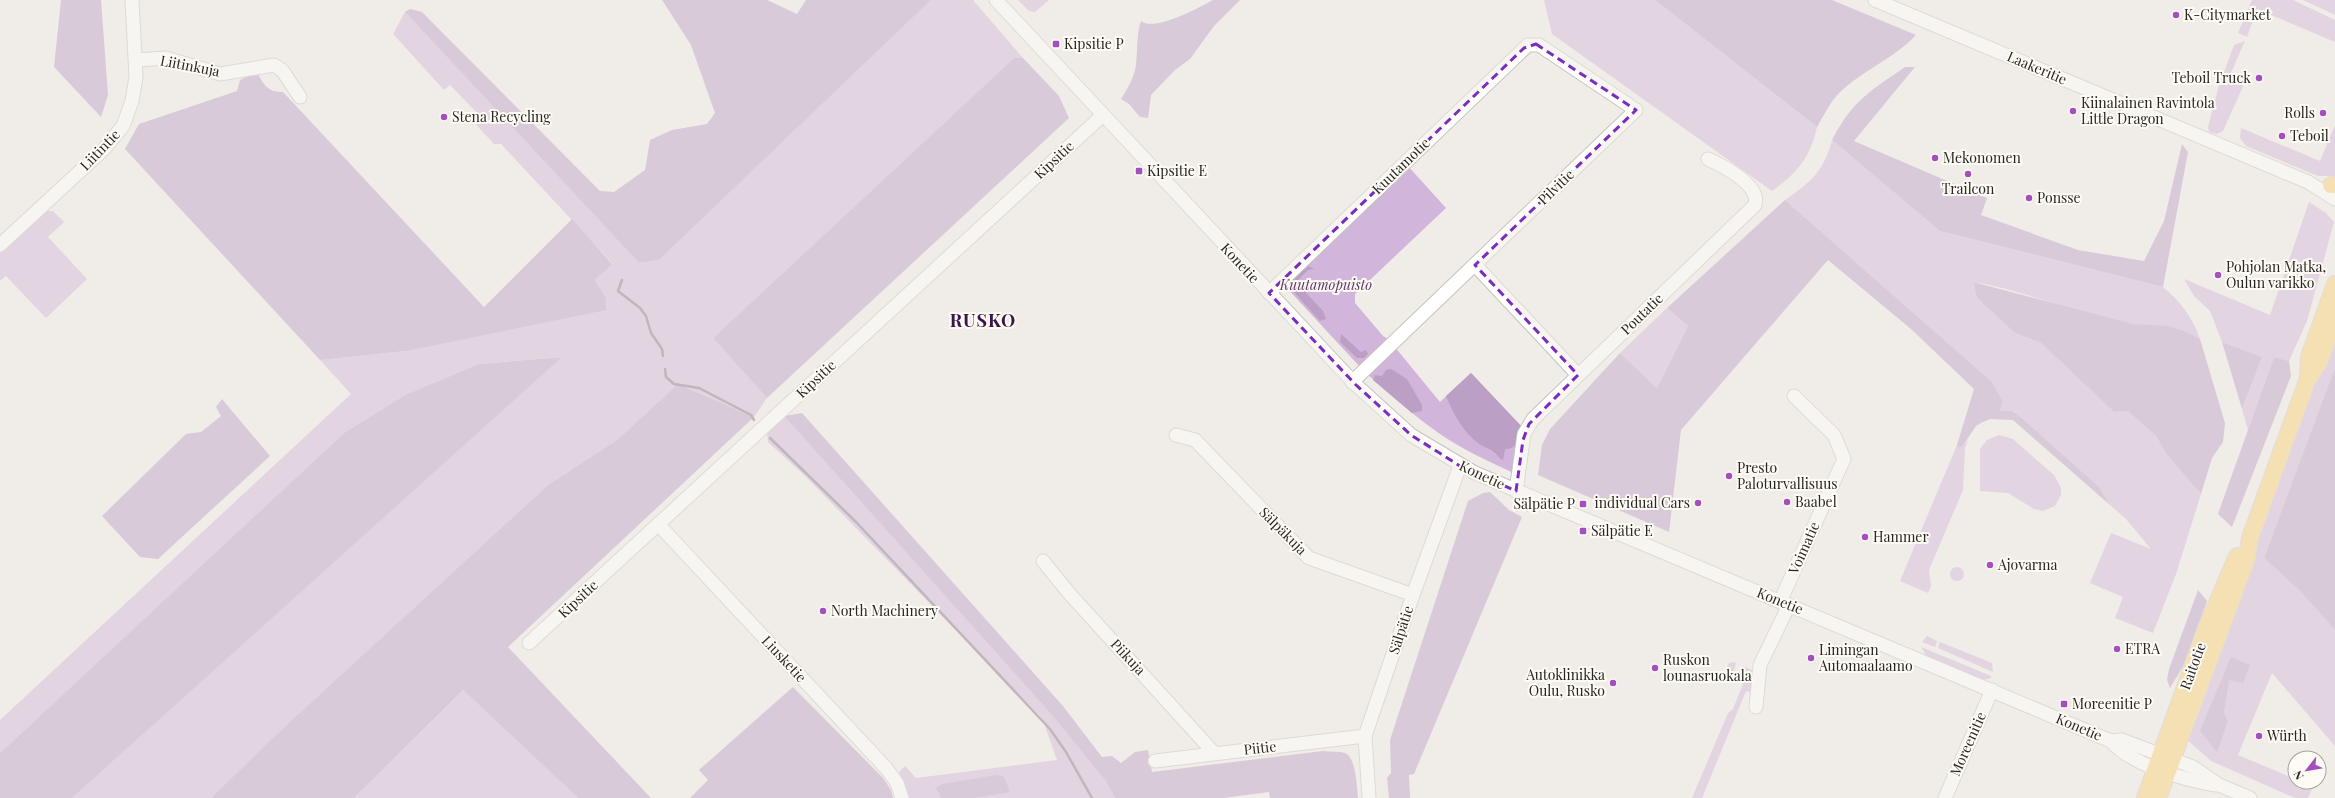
<svg xmlns="http://www.w3.org/2000/svg" width="2335" height="798" font-family="'Playfair Display',serif">
<style>
.green{fill:#d1b5da;fill-rule:evenodd}
.forest{fill:#bb9fc5}
.lines{fill:none;stroke-linecap:round;stroke-linejoin:round}
.stream{stroke:#87738d;stroke-width:2.5}
.minor-casing{stroke:#c7c3bd;stroke-width:15}
.major-casing{stroke:#cbcbca;stroke-width:18}
.minor{stroke:#fff;stroke-width:13}
.major{stroke:#fad077;stroke-width:16}
.marked{fill:none;stroke:#7b2cbf;stroke-width:3;stroke-dasharray:8 5;stroke-linejoin:round}
.poi-dot{fill:#a34fbe;stroke:#fefaf4;stroke-width:1.5}
.labels{text-anchor:middle;stroke-width:4;stroke-linejoin:round;paint-order:stroke}
.poi-label{font-size:14px;fill:#272624;stroke:#fefaf4;text-anchor:start}
.street-label{font-size:14px;fill:#272624;stroke:#fefaf4}
.park-label{font-size:14px;font-style:italic;fill:#5d3769;stroke:#fefaf4}
.district-label{font-size:18px;font-weight:bold;letter-spacing:1px;fill:#3c1448;stroke:#fefaf4}
</style>
<rect width="100%" height="100%" fill="#f0ece7"/>
<g class="green">
<polygon points="931,0 973,0 1023,58 1014,58 713,338 767,398 754,417 678,384 617,440 548,485 281,730 211,798 72,798 561,357 479,364 405,395 344,433 0,753 0,720 351,394 320,360 406,351 606,298 595,280 612,263 501,144 494,144 472,120 478,114 450,85 444,90 393,34 405,12 639,263 659,260"/>
<polygon points="1018,0 1049,0 1035,12 1029,11"/>
<path d="M1544 0H1655L1817 127C1810 158 1797 173 1772 191L1552 34Z"/>
<polygon points="2252,0 2293,0 2335,20 2335,42 2257,9 2247,37 2238,33"/>
<polygon points="2303,0 2335,0 2335,15"/>
<polygon points="2245,41 2230,75 2245,82 2223,131 2217,134 2209,132 2208,127 2218,89 2234,45"/>
<polygon points="2335,125 2335,176 2318,176 2246,146 2240,138 2241,128 2320,161"/>
<path d="M1832 140 1940 231 2163 287C2181 302 2193 318 2200 339 2171 323 2162 329 2133 324 2081 316 2025 290 1973 282L1977 298 2015 333 2041 343 2114 412 2128 411 2156 436 2167 455 2201 494 2176 574 2153 633 2115 618 2123 597 2090 583 2111 533 2151 549 2126 519 2110 505 2099 487 2022 418 2012 411H2000L1991 381 1785 200C1811 182 1824 171 1832 140Z"/>
<polygon points="1407,165 1446,208 1355,294 1355,303 1383,336 1388,339 1361,368 1285,286"/>
<polygon points="2309,202 2326,213 2334,222 2307,321 2289,361 2274,357 2248,430 2242,409 2262,357 2222,342 2210,311 2194,296 2184,279 2270,315"/>
<polygon points="47,211 53,211 64,222 48,237 87,279 46,318 6,276 0,281 0,253"/>
<polygon points="1667,308 1688,326 1657,388 1620,353"/>
<path d="M2335 337V371L2264 558 2300 591 2335 630V746L2272 673 2238 755 2295 779V782L2309 785 2311 782H2315L2308 798H2295L2211 761 2186 739 2312 391ZM2231 658 2224 713 2228 723 2216 752Z"/>
<path d="M1394 346 1440 402 1471 373 1523 428 1516 474C1490 462 1463 450 1440 434 1414 416 1391 395 1368 375Z"/>
<polygon points="784,416 1051,714 1105,780 1115,798 908,798 899,772 905,766 916,778 1057,760 1042,718 804,475 768,442 767,431"/>
<polygon points="1999,435 2013,439 2054,475 2061,488 2061,495 2055,506 2043,511 2034,509 2008,493 1980,491 1980,449 1987,440"/>
<polygon points="1968,440 1965,448 1963,490 1929,570 1931,586 1928,593 1900,581 1957,445 1962,447"/>
<circle cx="1957" cy="574" r="7"/>
<polygon points="1927,636 1937,641 1935,647 1922,642"/>
<polygon points="1940,642 1992,663 1993,672 1938,648"/>
<polygon points="1921,647 1991,676 1991,678 1984,680 1927,657"/>
<polygon points="1735,662 1736,664 1734,670 1738,672 1743,666 1758,673 1750,692 1746,691 1702,798 1692,798 1728,713 1733,709 1743,684 1726,670 1729,663"/>
<polygon points="463,690 578,798 354,798"/>
</g>
<g class="forest">
<polygon points="61,0 101,0 108,95 101,117 54,67"/>
<polygon points="662,0 767,0 797,14 806,0 931,0 659,260 639,263 405,12 410,9 422,12 600,191 614,192 645,170 650,140 672,130 707,124 715,113 691,45"/>
<path d="M1213 0H1240L1214 26 1190 59 1175 70 1151 95 1148 118 1140 117 1129 104 1121 99C1127 89 1135 77 1136 64 1138 49 1136 36 1141 21 1155 32 1198 8 1213 0Z"/>
<path d="M1655 0H1832L1916 35C1892 61 1855 73 1833 100 1827 109 1822 118 1817 127Z"/>
<polygon points="1014,58 1023,58 1059,96 1069,118 767,398 713,338"/>
<path d="M1905 67H1915L1854 141 1987 198 1981 215 2078 250 2144 261 2164 221 2182 144 2188 152 2163 287 1940 231 1832 140C1853 100 1869 92 1905 67Z"/>
<path d="M257 72C264 85 267 92 283 92L484 307 572 219 612 264 595 280 606 298V310L406 351 320 360 125 149 139 124 237 91 240 80Z"/>
<polygon points="1785,200 1991,381 2002,400 2000,411 2012,411 2022,418 2099,487 2110,505 2013,420 1990,419 1981,423 1976,426 1962,447 1958,447 1957,445 1974,389 1911,329 1828,260 1681,430 1669,532 1538,475 1542,445 1550,429 1620,353 1657,388 1688,326 1667,308"/>
<polygon points="1308,266 1314,269 1308,270 1296,282 1323,311 1326,319 1320,321 1292,290 1293,279"/>
<polygon points="1973,282 2133,324 2168,326 2187,332 2200,339 2225,423 2223,442 2212,458 2201,494 2167,455 2156,436 2128,411 2114,412 2041,343 2015,333 1977,298"/>
<polygon points="1341,334 1361,352 1366,350 1368,354 1364,358 1357,358 1340,342"/>
<polygon points="2222,342 2262,357 2242,409"/>
<polygon points="562,357 72,798 0,798 0,753 344,433 405,395 479,364"/>
<polygon points="2274,357 2289,361 2291,376 2232,527 2218,514"/>
<polygon points="1391,369 1407,379 1422,405 1422,411 1412,413 1373,380 1375,375 1382,376 1386,370"/>
<polygon points="2334,371 2335,371 2335,630 2300,591 2264,558"/>
<path d="M1471 373 1523 428C1519 439 1518 449 1505 449L1503 460C1498 458 1498 455 1494 452 1490 448 1482 447 1478 443 1463 432 1453 413 1446 396Z"/>
<polygon points="678,384 754,417 508,647 651,798 578,798 463,690 354,798 211,798 281,730 548,485 617,440"/>
<polygon points="222,399 270,456 158,559 140,557 102,516 186,434 201,432 221,416 216,407"/>
<path d="M802 413 1063 706 1102 757 1112 756 1121 763 1135 752 1148 750 1152 772 1323 751C1329 752 1339 751 1345 753 1356 757 1357 788 1358 798H1270L1269 792 1223 798H1115L1105 780 1051 714 784 416Z"/>
<polygon points="1490,492 1509,510 1522,517 1414,774 1409,775 1410,798 1389,798 1387,778 1391,773 1390,740 1468,501 1483,493"/>
<polygon points="2198,590 2207,601 2185,663 2170,688 2167,680 2169,669"/>
<polygon points="2231,657 2250,665 2243,683 2229,680 2224,713 2228,722 2217,752 2200,731"/>
<polygon points="793,687 883,778 891,790 893,798 690,798 708,780 699,770"/>
<polygon points="997,775 1004,777 1010,792 974,798 941,798 936,788 942,784"/>
</g>
<g class="lines">
<g class="stream">
<polyline points="622,280 618,291 640,308 646,316 651,333 662,349 663,356"/>
<polyline points="665,369 666,377 674,384 699,388 751,415 754,420"/>
<polyline points="770,438 856,522 1050,729 1066,752 1092,798"/>
</g>
<g class="minor-casing">
<g id="minor">
<polyline points="996,0 1355,384 1411,435 1475,473 2111,741 2122,740 2193,767 2219,785 2250,798"/>
<polyline points="1875,0 2308,182 2335,199"/>
<polyline points="136,60 166,58 220,74 274,65 282,70 300,97"/>
<polyline points="0,245 104,149 123,126 132,101 136,77 132,0"/>
<polyline points="1475,265 1578,375"/>
<polyline points="1269,293 1528,45 1539,45 1636,110 1352,382"/>
<polyline points="1176,435 1195,440 1309,558 1413,595"/>
<path d="M1516 491 1524 434 1533 419 1755 205C1761 185 1723 166 1708 159"/>
<polyline points="658,524 886,768 897,783 902,798"/>
<polyline points="1043,561 1068,592 1214,753"/>
<polyline points="1780,602 1844,459 1834,435 1794,396"/>
<polyline points="529,643 1103,115"/>
<polyline points="1756,707 1760,665 1789,605"/>
<path d="M2111 741C2131 765 2185 780 2216 785"/>
<polyline points="1155,761 1365,736"/>
<polyline points="1369,798 1365,736 1413,595 1460,466"/>
<polyline points="1945,798 1992,690"/>
</g>
</g>
<g class="major-casing">
<g id="major">
<polyline points="2331,185 2335,185"/>
<polyline points="2308,379 2309,357 2335,284"/>
<polyline points="2145,798 2207,626 2237,556"/>
<polyline points="2158,798 2247,558 2250,538 2307,381 2319,362 2335,318"/>
</g>
</g>
<use href="#minor" class="minor"/>
<use href="#major" class="major"/>
</g>
<path d="M0 0H2335V798H0ZM1536 44 1636 110 1475 265 1578 375 1529 424 1523 440 1516 491 1460 466 1411 435 1355 384 1269 293 1524 48Z" fill="#f0ece7" fill-opacity=".55" fill-rule="evenodd"/>
<path class="marked" d="M1536 44 1636 110 1475 265 1578 375 1529 424 1523 440 1516 491 1460 466 1411 435 1355 384 1269 293 1524 48Z"/>
<g class="poi-dot">
<circle cx="2176" cy="15" r="4"/>
<rect x="1052" y="40" width="8" height="8" rx="2"/>
<circle cx="2259" cy="78" r="4"/>
<circle cx="2073" cy="111" r="4"/>
<circle cx="2323" cy="113" r="4"/>
<circle cx="444" cy="117" r="4"/>
<circle cx="2282" cy="136" r="4"/>
<circle cx="1935" cy="158" r="4"/>
<rect x="1135" y="167" width="8" height="8" rx="2"/>
<circle cx="1968" cy="174" r="4"/>
<circle cx="2029" cy="198" r="4"/>
<circle cx="2218" cy="275" r="4"/>
<circle cx="1729" cy="476" r="4"/>
<circle cx="1787" cy="502" r="4"/>
<circle cx="1698" cy="503" r="4"/>
<rect x="1579" y="500" width="8" height="8" rx="2"/>
<rect x="1579" y="527" width="8" height="8" rx="2"/>
<circle cx="1865" cy="537" r="4"/>
<circle cx="1990" cy="565" r="4"/>
<circle cx="823" cy="611" r="4"/>
<circle cx="2117" cy="649" r="4"/>
<circle cx="1811" cy="658" r="4"/>
<circle cx="1655" cy="668" r="4"/>
<circle cx="1613" cy="683" r="4"/>
<rect x="2060" y="700" width="8" height="8" rx="2"/>
<circle cx="2259" cy="736" r="4"/>
</g>
<g class="labels">
<g class="poi-label">
<text x="2184" y="20">K-Citymarket</text>
<text x="1064" y="49">Kipsitie P</text>
<text x="2251" y="83" text-anchor="end">Teboil Truck</text>
<text x="2081" y="108">Kiinalainen Ravintola<tspan x="2081" dy="16">Little Dragon</tspan></text>
<text x="2315" y="118" text-anchor="end">Rolls</text>
<text x="452" y="122">Stena Recycling</text>
<text x="2290" y="141">Teboil</text>
<text x="1943" y="163">Mekonomen</text>
<text x="1147" y="176">Kipsitie E</text>
<text x="1968" y="194" text-anchor="middle">Trailcon</text>
<text x="2037" y="203">Ponsse</text>
<text x="2226" y="272">Pohjolan Matka,<tspan x="2226" dy="16">Oulun varikko</tspan></text>
<text x="1737" y="473">Presto<tspan x="1737" dy="16">Paloturvallisuus</tspan></text>
<text x="1795" y="507">Baabel</text>
<text x="1690" y="508" text-anchor="end">individual Cars</text>
<text x="1575" y="509" text-anchor="end">Sälpätie P</text>
<text x="1591" y="536">Sälpätie E</text>
<text x="1873" y="542">Hammer</text>
<text x="1998" y="570">Ajovarma</text>
<text x="831" y="616">North Machinery</text>
<text x="2125" y="654">ETRA</text>
<text x="1819" y="655">Limingan<tspan x="1819" dy="16">Automaalaamo</tspan></text>
<text x="1663" y="665">Ruskon<tspan x="1663" dy="16">lounasruokala</tspan></text>
<text x="1605" y="680" text-anchor="end">Autoklinikka<tspan x="1605" dy="16">Oulu, Rusko</tspan></text>
<text x="2072" y="709">Moreenitie P</text>
<text x="2267" y="741">Würth</text>
</g>
<g class="street-label">
<text transform="translate(190 66) rotate(11)" y="5">Liitinkuja</text>
<text transform="translate(2037 68) rotate(23)" y="5">Laakeritie</text>
<text transform="translate(100 150) rotate(-46)" y="5">Liitintie</text>
<text transform="translate(1054 160) rotate(-43)" y="5">Kipsitie</text>
<text transform="translate(1401 166) rotate(-44)" y="5">Kuutamotie</text>
<text transform="translate(1556 187) rotate(-44)" y="5">Pilvitie</text>
<text transform="translate(1240 263) rotate(47)" y="5">Konetie</text>
<text transform="translate(1642 314) rotate(-44)" y="5">Poutatie</text>
<text transform="translate(816 379) rotate(-43)" y="5">Kipsitie</text>
<text transform="translate(1482 475) rotate(25)" y="5">Konetie</text>
<text transform="translate(1283 531) rotate(45)" y="5">Sälpäkuja</text>
<text transform="translate(1804 548) rotate(-66)" y="5">Voimatie</text>
<text transform="translate(578 599) rotate(-43)" y="5">Kipsitie</text>
<text transform="translate(1780 601) rotate(22)" y="5">Konetie</text>
<text transform="translate(1401 630) rotate(-72)" y="5">Sälpätie</text>
<text transform="translate(1128 657) rotate(47)" y="5">Piikuja</text>
<text transform="translate(784 659) rotate(47)" y="5">Liusketie</text>
<text transform="translate(2193 666) rotate(-70)" y="5">Raitotie</text>
<text transform="translate(2079 727) rotate(23)" y="5">Konetie</text>
<text transform="translate(1968 744) rotate(-66)" y="5">Moreenitie</text>
<text transform="translate(1260 748) rotate(-6)" y="5">Piitie</text>
</g>
<g class="park-label">
<text x="1326" y="290">Kuutamopuisto</text>
</g>
<g class="district-label">
<text x="983" y="327">RUSKO</text>
</g>
</g>
<g transform="translate(2307 770) rotate(239)"><circle r="19" fill="#fefaf4" stroke="#a8a5a1"/>
<path d="M0-3L7 15L0 10L-7 15Z" fill="#a34fbe"/>
<text y="-6" font-size="11" font-weight="bold" text-anchor="middle" fill="#272624">N</text>
</g>
</svg>
